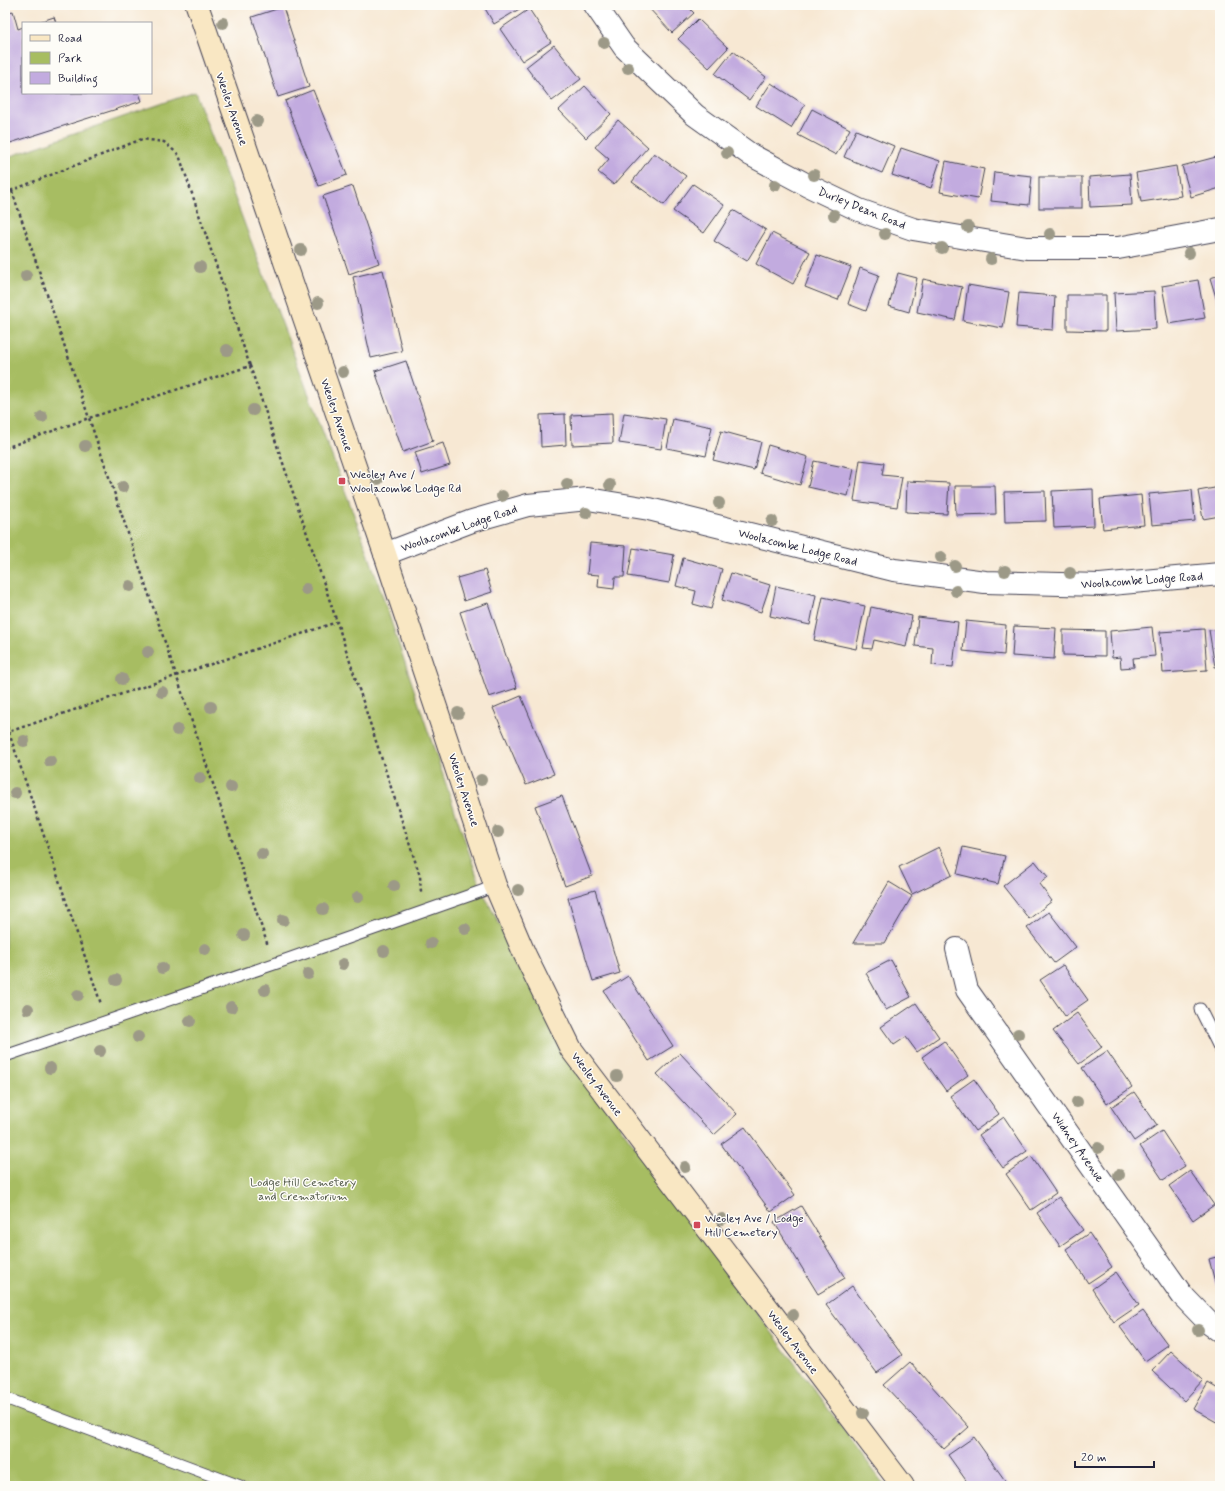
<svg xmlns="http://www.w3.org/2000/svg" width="1225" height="1491" font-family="Mynerve,sans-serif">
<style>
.green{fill:#a7bd62;stroke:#64704e}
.building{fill:#c2abdf}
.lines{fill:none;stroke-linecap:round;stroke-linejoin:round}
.lane-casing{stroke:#424052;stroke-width:13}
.street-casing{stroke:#424052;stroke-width:24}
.secondary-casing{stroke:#424052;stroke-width:24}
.path{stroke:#424052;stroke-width:2.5;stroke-dasharray:3 3;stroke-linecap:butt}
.lane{stroke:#fff;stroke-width:11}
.street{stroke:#fff;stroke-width:22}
.secondary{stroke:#f9e7c3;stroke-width:22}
.tree{fill:#9c9987}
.poi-dot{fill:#d1495b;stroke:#fdfcf7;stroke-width:1.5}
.labels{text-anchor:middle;stroke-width:3;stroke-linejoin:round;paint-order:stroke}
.street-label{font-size:12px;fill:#22223b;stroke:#fdfcf7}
.poi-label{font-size:12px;fill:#22223b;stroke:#fdfcf7;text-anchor:start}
.park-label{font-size:12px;fill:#515849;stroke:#fdfcf7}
</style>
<rect width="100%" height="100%" fill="#fdfcf7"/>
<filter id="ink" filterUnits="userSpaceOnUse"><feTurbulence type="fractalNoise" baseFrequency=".025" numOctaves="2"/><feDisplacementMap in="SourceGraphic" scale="8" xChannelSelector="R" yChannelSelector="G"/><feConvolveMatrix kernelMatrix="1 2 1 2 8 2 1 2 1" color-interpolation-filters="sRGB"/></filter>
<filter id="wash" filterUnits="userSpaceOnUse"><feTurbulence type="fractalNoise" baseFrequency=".012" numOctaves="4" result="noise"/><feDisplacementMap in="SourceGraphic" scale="16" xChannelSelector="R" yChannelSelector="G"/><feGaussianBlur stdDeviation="0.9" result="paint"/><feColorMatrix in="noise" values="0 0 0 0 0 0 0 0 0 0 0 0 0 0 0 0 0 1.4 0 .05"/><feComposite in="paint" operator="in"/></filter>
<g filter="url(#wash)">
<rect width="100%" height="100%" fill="#f7e8d3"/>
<polygon class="green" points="195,92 365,544 482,891 572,1061 885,1486 5,1486 5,158"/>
<g id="blocks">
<g class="building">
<polygon points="483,5 526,5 494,24"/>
<polygon points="646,5 686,5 694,13 672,33"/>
<polygon points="283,7 309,87 278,97 252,17"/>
<polygon points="529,9 551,42 522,61 500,29"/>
<polygon points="13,11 18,29 23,27 23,93 139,93 142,101 7,144 5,136 5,14"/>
<polygon points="54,17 56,23 36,23"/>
<polygon points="698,19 728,48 709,68 678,39"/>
<polygon points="554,45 581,79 552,101 526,67"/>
<polygon points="733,51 766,77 749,100 715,74"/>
<polygon points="771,83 805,105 791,128 756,106"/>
<polygon points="585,86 611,114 586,138 559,110"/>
<polygon points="313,90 347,175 319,186 285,101"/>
<polygon points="812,109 850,129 836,155 798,135"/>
<polygon points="618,120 648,147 614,185 598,172 609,159 595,147"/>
<polygon points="856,130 894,146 882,173 844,157"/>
<polygon points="901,148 940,161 931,188 892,175"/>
<polygon points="654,153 686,176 664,205 632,182"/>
<polygon points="1220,156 1220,188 1191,197 1182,166"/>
<polygon points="946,161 984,169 978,199 940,192"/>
<polygon points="1176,166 1181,196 1141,202 1136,173"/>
<polygon points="994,172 1032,176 1029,205 991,201"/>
<polygon points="1130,174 1132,205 1090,207 1089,177"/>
<rect x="1039" y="177" width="43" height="31"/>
<polygon points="693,184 724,205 704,233 673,211"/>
<polygon points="353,186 379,263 349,274 323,196"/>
<polygon points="733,210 766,230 747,261 714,241"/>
<polygon points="772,233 810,252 793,284 756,264"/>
<polygon points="817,255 851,267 838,300 805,287"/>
<polygon points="860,268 879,275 866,311 848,304"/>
<polygon points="383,270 402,351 371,358 353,277"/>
<polygon points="898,273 917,278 909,312 889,306"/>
<polygon points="1220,275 1220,310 1210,278"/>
<polygon points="923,279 962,287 955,320 917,312"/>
<polygon points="1198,280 1205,318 1169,324 1162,286"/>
<polygon points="968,285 1009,292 1003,328 963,321"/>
<polygon points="1154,291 1156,329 1116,331 1114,293"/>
<polygon points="1019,293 1055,296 1053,330 1016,327"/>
<polygon points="1067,295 1106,295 1106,331 1067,330"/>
<polygon points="406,361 433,441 403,452 375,371"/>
<polygon points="612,413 613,443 572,445 571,415"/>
<polygon points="624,413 666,419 661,449 619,443"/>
<polygon points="565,414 566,445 541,447 540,415"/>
<polygon points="673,419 712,427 706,456 667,448"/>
<polygon points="721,431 761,442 754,470 713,460"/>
<polygon points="443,443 450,465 422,474 415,452"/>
<polygon points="768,445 808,457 800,485 760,473"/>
<polygon points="860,460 884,463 882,475 902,477 897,507 854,501"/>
<polygon points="814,461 854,469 848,496 808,487"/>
<polygon points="907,481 949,483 947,514 906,512"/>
<polygon points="955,486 995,486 996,514 956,515"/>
<polygon points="1220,487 1220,516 1203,519 1198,491"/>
<polygon points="1093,489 1094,526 1054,528 1052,491"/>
<polygon points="1192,490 1195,521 1152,525 1149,494"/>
<polygon points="1045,491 1046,521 1005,522 1004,492"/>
<polygon points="1141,495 1144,525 1103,529 1100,499"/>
<polygon points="590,543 626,546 624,577 615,577 614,589 598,587 599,575 587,574"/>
<polygon points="633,548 674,555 669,583 628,576"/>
<polygon points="683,558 722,569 711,609 693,604 696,591 676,586"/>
<polygon points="485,570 492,592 464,601 457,578"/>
<polygon points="731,573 770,585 761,612 722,600"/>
<polygon points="776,586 816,595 810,625 770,616"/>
<polygon points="823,597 865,606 856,649 814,640"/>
<polygon points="488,603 517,688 489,697 460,612"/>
<polygon points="871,607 912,616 906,647 874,640 872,649 863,648"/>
<polygon points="918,617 958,622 953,667 932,665 933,648 915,646"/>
<polygon points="966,621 1006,625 1004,655 963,651"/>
<polygon points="1014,626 1056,628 1054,659 1012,656"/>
<polygon points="1152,627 1155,656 1133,658 1134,667 1121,668 1120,657 1112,658 1110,631"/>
<polygon points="1204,629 1207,670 1163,673 1160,632"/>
<polygon points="1220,629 1220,666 1215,667 1209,630"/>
<polygon points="1063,630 1105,631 1105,656 1063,655"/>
<polygon points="521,696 554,774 526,785 493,708"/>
<polygon points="562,796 592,876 565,886 535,806"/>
<polygon points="939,847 952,875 912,894 899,867"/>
<polygon points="963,847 1005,856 998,884 957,874"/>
<polygon points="1035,861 1048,877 1039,884 1052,901 1029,919 1003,886"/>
<polygon points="889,882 912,896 885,943 853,943"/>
<polygon points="595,890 620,973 593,981 568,898"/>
<polygon points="1049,912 1076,947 1054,963 1027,928"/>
<polygon points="891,960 911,997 886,1010 866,973"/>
<polygon points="1063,965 1088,1000 1065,1016 1040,980"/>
<polygon points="628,976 673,1046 649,1061 604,991"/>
<polygon points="916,1003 939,1037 917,1052 906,1037 894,1045 881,1027"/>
<polygon points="1077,1013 1102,1047 1079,1064 1053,1031"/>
<polygon points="944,1041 968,1075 946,1091 922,1057"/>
<polygon points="1107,1051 1132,1087 1107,1104 1082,1068"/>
<polygon points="680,1053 737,1114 714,1135 657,1074"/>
<polygon points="974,1079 999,1114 975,1131 950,1096"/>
<polygon points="1134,1092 1157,1125 1134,1141 1111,1107"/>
<polygon points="1004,1117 1027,1151 1003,1168 979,1135"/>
<polygon points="745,1127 795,1195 771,1212 721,1144"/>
<polygon points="1162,1131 1185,1166 1163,1180 1140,1146"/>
<polygon points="1031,1156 1056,1193 1031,1210 1006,1174"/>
<polygon points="1190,1171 1214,1205 1193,1220 1169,1186"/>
<polygon points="1059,1197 1083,1230 1060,1246 1037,1213"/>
<polygon points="801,1206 845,1278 818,1294 774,1222"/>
<polygon points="1089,1233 1112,1267 1088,1283 1066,1249"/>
<polygon points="1220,1256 1220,1285 1216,1286 1209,1259"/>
<polygon points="1116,1272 1139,1305 1114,1322 1092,1289"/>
<polygon points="852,1286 902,1355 877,1373 826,1305"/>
<polygon points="1143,1311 1168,1345 1145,1361 1120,1327"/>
<polygon points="1171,1351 1203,1380 1184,1401 1152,1371"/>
<polygon points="910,1362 969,1427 944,1449 884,1385"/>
<polygon points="1208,1383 1220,1390 1220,1424 1193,1409"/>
<polygon points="974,1437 1009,1486 970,1486 948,1455"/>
</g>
</g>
</g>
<g filter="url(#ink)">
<use href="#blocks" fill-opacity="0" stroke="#424052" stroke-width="1"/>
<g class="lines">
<g class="lane-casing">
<g id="lane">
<polyline points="1200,1009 1220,1049"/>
<polyline points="5,1056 274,964 482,891 495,885"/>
<polyline points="5,1398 240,1486"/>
</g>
</g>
<g class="street-casing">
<g id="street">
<polyline points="595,5 624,47 695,115 751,155 809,186 859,210 913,229 1027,248 1118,248 1220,229"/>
<polyline points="385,554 472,521 528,505 588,499 649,509 894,570 985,582 1100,585 1220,574"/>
<polyline points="957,949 967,990 1182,1295 1210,1324 1220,1331"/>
</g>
</g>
<g class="secondary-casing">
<polyline id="secondary" points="197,5 385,554 495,885 525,955 571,1049 903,1486"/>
</g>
<g class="path">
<polyline points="12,191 268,946"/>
<polyline points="5,193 142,139 164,142 179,155 250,366"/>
<polyline points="5,448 89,418 250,366 337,622"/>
<polyline points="5,721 101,1004"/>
<polyline points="5,733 337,622 420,876 421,892"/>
</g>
<use href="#lane" class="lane"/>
<use href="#street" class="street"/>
<use href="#secondary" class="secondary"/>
</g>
<g class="tree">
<circle cx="223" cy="23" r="6"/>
<circle cx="604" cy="43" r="6"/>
<circle cx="628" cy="68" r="6"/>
<circle cx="257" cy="121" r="6"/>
<circle cx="727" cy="153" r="6"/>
<circle cx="814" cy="175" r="6"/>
<circle cx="775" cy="185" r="6"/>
<circle cx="834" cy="215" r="6"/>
<circle cx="968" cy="227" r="6"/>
<circle cx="885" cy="234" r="6"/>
<circle cx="1050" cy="234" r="6"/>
<circle cx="942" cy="248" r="6"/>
<circle cx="301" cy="250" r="6"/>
<circle cx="1189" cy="253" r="6"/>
<circle cx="991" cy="259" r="6"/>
<circle cx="200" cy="267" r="6"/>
<circle cx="26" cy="276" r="6"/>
<circle cx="318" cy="303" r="6"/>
<circle cx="227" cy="350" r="6"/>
<circle cx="343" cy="372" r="6"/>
<circle cx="253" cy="410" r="6"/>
<circle cx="42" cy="417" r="6"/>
<circle cx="85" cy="446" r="6"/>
<circle cx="378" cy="479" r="6"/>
<circle cx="567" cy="484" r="6"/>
<circle cx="610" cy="485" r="6"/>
<circle cx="123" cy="487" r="6"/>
<circle cx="502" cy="496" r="6"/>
<circle cx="719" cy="503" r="6"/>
<circle cx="586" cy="513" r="6"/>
<circle cx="772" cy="521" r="6"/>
<circle cx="941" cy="557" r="6"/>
<circle cx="955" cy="566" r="6"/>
<circle cx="1005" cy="571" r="6"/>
<circle cx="1070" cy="573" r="6"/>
<circle cx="130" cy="586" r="6"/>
<circle cx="306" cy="589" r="6"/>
<circle cx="956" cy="591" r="6"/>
<circle cx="148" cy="652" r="6"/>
<circle cx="122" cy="679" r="6"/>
<circle cx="162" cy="692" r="6"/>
<circle cx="211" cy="707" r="6"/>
<circle cx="458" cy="713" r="6"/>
<circle cx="177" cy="730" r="6"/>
<circle cx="24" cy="741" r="6"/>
<circle cx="50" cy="761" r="6"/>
<circle cx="200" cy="778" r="6"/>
<circle cx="481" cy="780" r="6"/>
<circle cx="231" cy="787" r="6"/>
<circle cx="15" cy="793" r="6"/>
<circle cx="498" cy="832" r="6"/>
<circle cx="262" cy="854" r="6"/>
<circle cx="394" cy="886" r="6"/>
<circle cx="518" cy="890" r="6"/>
<circle cx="358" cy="897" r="6"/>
<circle cx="323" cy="909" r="6"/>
<circle cx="283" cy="920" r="6"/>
<circle cx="465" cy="929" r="6"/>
<circle cx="244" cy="935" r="6"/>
<circle cx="431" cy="943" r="6"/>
<circle cx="205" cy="949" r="6"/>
<circle cx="384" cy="951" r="6"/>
<circle cx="343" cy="964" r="6"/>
<circle cx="162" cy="968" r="6"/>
<circle cx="308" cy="974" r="6"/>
<circle cx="116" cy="980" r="6"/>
<circle cx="265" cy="990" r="6"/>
<circle cx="78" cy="995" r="6"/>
<circle cx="231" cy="1007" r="6"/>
<circle cx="28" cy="1009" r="6"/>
<circle cx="190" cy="1021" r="6"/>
<circle cx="1018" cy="1034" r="6"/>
<circle cx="138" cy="1037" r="6"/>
<circle cx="100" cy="1051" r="6"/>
<circle cx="50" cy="1068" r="6"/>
<circle cx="617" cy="1076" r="6"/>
<circle cx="1077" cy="1102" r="6"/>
<circle cx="1098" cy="1148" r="6"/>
<circle cx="685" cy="1167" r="6"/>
<circle cx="1119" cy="1175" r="6"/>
<circle cx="722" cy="1219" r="6"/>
<circle cx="793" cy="1315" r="6"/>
<circle cx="1198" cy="1330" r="6"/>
<circle cx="863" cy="1413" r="6"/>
</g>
</g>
<g class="poi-dot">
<rect x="338" y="477" width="8" height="8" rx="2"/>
<rect x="693" y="1221" width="8" height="8" rx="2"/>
</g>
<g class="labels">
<g class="street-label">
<text transform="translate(232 109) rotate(71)" y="4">Weoley Avenue</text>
<text transform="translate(862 208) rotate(22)" y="4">Durley Dean Road</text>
<text transform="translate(337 415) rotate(71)" y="4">Weoley Avenue</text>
<text transform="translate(459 528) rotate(-19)" y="4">Woolacombe Lodge Road</text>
<text transform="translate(798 547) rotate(14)" y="4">Woolacombe Lodge Road</text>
<text transform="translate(1142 580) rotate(-4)" y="4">Woolacombe Lodge Road</text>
<text transform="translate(464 790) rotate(72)" y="4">Weoley Avenue</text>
<text transform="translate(597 1084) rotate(53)" y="4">Weoley Avenue</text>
<text transform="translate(1078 1147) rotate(55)" y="4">Widney Avenue</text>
<text transform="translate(793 1342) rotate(53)" y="4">Weoley Avenue</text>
</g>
<g class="poi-label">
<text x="350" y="478">Weoley Ave /<tspan x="350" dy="14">Woolacombe Lodge Rd</tspan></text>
<text x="705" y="1222">Weoley Ave / Lodge<tspan x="705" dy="14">Hill Cemetery</tspan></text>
</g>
<g class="park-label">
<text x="303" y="1186">Lodge Hill Cemetery<tspan x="303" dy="14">and Crematorium</tspan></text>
</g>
</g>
<rect width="1225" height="1491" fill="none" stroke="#fdfcf7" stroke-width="20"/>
<rect x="22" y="22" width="130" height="72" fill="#fdfcf7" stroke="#a5a5ac"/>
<rect x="30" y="35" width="20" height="6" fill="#f9e7c3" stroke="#a5a5ac"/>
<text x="58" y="42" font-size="12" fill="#22223b">Road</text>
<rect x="30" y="52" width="20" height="12" fill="#a7bd62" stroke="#a5a5ac"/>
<text x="58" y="62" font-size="12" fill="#22223b">Park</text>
<rect x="30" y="72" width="20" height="12" fill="#c2abdf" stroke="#a5a5ac"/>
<text x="58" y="82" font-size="12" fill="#22223b">Building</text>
<path d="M1075 1461v6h79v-6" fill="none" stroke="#22223b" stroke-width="2"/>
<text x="1081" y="1461" font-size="12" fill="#22223b" stroke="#fdfcf7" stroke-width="3" paint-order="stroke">20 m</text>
</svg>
